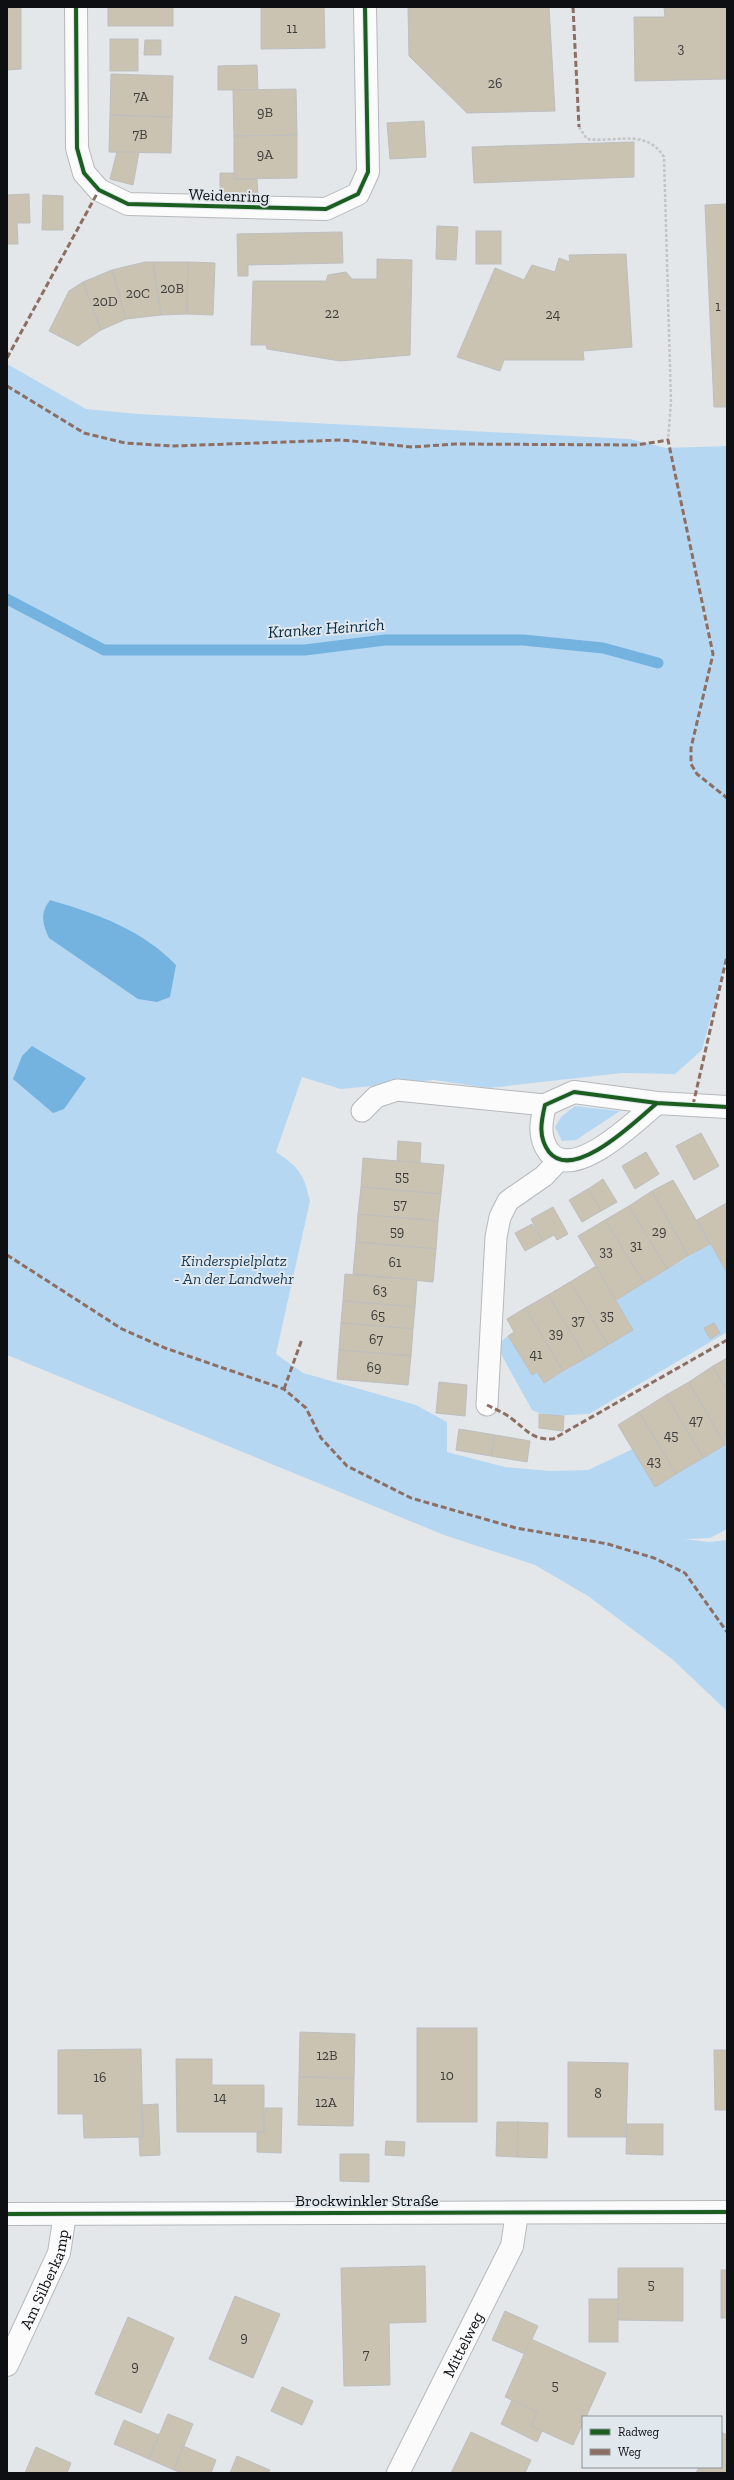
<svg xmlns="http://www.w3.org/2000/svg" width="734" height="2480" font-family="'Zilla Slab',serif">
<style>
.green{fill:#b6d7f2;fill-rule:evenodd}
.water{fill:#74b2e0}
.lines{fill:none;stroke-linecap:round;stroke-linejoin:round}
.stream{stroke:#74b2e0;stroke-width:11}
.building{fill:#cac3b2;stroke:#bdbebf}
.lane-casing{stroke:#b6b9bb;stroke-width:23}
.street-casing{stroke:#b6b9bb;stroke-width:24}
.path{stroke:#c3c5c6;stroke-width:2.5;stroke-dasharray:3 2;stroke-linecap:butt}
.lane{stroke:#fbfbfc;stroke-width:21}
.street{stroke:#fbfbfc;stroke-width:22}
.quiet{stroke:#8d6e63;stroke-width:3;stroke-dasharray:6 3;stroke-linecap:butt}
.cycleway-casing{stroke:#e0e7ed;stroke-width:6}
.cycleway{stroke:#1b5e20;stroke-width:4}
.labels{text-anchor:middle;stroke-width:4;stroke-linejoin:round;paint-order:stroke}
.number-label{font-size:14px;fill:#3c3c3a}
.street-label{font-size:16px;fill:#0d0f12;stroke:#e0e7ed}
.park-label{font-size:16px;font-style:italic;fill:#193c57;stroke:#e0e7ed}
.water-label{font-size:17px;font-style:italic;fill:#082d47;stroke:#e0e7ed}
</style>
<rect width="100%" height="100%" fill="#e3e7ea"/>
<g class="green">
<path d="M7 364 86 409 138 414 630 439 666 448 727 446V956L702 1050 675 1074 622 1073 489 1088 434 1080 341 1089 302 1077 276 1152C299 1167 304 1174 310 1201L276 1354 303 1373 416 1405 447 1422V1452L505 1467 550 1471 588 1470 633 1449 676 1474 727 1444V1529L710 1538 685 1539 709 1542 727 1540V1711L672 1659 588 1596 535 1565 444 1535 7 1355ZM687 531 712 648H711Z"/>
<polygon points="575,1106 620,1111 576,1140 562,1141 555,1127 562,1116"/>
<path d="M710 1244 727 1273V1332L589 1414C570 1414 550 1419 532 1410L496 1345 508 1336 532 1375 537 1372 544 1383 633 1330 616 1300Z"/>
</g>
<g class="water">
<path d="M50 900C97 914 141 929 176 965L170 997 157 1002 138 999 49 938C42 923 40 913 50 900Z"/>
<polygon points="32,1046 86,1078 64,1109 53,1113 13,1079 22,1056"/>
</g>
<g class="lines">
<polyline class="stream" points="7,599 104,650 305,650 385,640 523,640 603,648 658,663"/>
</g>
<g class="building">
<rect x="108" y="7" width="65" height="19"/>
<polygon points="261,7 324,7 325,48 261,49"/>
<polygon points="408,7 549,7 555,111 467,113 409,56"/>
<polygon points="664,7 727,7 727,79 635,81 634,17 665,17"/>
<polygon points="7,8 21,8 21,69 7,70"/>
<rect x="110" y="39" width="28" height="32"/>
<polygon points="145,40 161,40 161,55 144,55"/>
<polygon points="257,65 258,90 218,90 218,66"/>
<polygon points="111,74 173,76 172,117 110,115"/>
<polygon points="296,89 297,135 234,136 233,90"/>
<polygon points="110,115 172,117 171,153 109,152"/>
<polygon points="424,121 426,157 390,159 387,123"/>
<polygon points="297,135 297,178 234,179 234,136"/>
<polygon points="634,142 634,177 474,183 472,147"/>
<polygon points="117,152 139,152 133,185 110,179"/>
<polygon points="220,173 234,173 234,179 257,179 258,197 220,198"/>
<polygon points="29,194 30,223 17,223 18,244 7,244 7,195"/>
<polygon points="43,195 63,196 63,230 42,230"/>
<polygon points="727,204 727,407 714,407 705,205"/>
<polygon points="437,226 458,227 456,260 436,259"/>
<rect x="476" y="231" width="25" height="33"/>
<polygon points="342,232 343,263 248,265 248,276 238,276 237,234"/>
<polygon points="626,254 632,347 583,351 584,360 504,360 500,371 457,357 495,268 524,280 532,265 555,272 559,258 570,262 569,255"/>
<polygon points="377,259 412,260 410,355 340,361 267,349 266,345 251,345 253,281 326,281 328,275 346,272 352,279 377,279"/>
<polygon points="145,262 153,262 161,315 126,319 112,270"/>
<polygon points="153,262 188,262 187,314 161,315"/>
<polygon points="188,262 215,263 213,315 187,314"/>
<polygon points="112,270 126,319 101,330 83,282"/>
<polygon points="83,282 101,330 78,346 49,331 69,291"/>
<polygon points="701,1133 719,1166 694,1180 676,1146"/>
<polygon points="398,1141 421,1143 420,1163 397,1161"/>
<polygon points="646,1152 659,1174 635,1189 622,1166"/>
<polygon points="363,1158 444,1165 441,1194 361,1187"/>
<polygon points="603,1179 617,1202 601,1211 588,1189"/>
<polygon points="673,1180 710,1244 688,1256 652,1191"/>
<polygon points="361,1187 441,1194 438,1221 358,1214"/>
<polygon points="588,1189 601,1211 582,1222 569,1200"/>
<polygon points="652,1191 688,1256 667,1269 629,1206"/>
<polygon points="727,1203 727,1212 723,1205"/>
<polygon points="723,1205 727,1212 727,1273 697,1220"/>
<polygon points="629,1206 667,1269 644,1283 605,1220"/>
<polygon points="553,1207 568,1234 557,1240 554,1235 543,1241 531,1219"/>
<polygon points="358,1214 438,1221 436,1249 356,1242"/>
<polygon points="605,1220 644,1283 616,1300 578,1236"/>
<polygon points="532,1224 543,1241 525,1251 515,1233"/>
<polygon points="356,1242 436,1249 433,1282 353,1274"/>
<polygon points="596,1266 633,1330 608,1345 570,1282"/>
<polygon points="345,1274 417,1280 415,1307 343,1301"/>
<polygon points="570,1282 608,1345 586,1358 548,1295"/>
<polygon points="548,1295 586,1358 563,1371 525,1308"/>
<polygon points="343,1301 415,1307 413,1329 341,1323"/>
<polygon points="525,1308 563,1371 544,1383 537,1372 532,1375 508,1336 514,1332 507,1319"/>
<polygon points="341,1323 413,1329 411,1356 339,1350"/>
<polygon points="714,1323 720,1333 710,1339 704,1328"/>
<polygon points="339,1350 411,1356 408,1385 337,1379"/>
<polygon points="727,1358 727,1391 713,1366"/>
<polygon points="713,1366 727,1391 725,1445 689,1382"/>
<polygon points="439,1382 467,1385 465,1416 436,1413"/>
<polygon points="689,1382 725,1445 703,1458 666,1395"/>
<polygon points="666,1395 703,1458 676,1474 639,1412"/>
<polygon points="639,1412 676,1474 655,1487 618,1425"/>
<polygon points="539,1414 564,1416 563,1431 539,1428"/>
<polygon points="459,1429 495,1435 491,1456 456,1450"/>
<polygon points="495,1435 530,1441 527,1462 491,1456"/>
<rect x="417" y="2028" width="60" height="94"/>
<polygon points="300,2032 355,2034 354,2078 299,2077"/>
<polygon points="141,2049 143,2137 84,2138 83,2114 58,2114 58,2050"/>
<polygon points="714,2050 727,2050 727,2110 715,2110"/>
<polygon points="176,2059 212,2059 212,2085 264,2085 264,2132 177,2132"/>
<polygon points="568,2062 628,2063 626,2137 568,2137"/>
<polygon points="299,2077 354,2078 353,2126 298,2125"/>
<polygon points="158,2104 160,2155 140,2156 139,2137 143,2137 142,2105"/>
<polygon points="265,2108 282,2108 281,2153 257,2152 257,2132 264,2132"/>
<polygon points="497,2122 518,2122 517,2157 496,2156"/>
<polygon points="518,2122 548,2123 547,2158 517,2157"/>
<polygon points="627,2124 663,2124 663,2155 626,2154"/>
<polygon points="386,2141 405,2142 404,2156 385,2155"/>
<polygon points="340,2154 369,2154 369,2182 340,2181"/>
<polygon points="425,2266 426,2322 389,2323 390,2385 344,2386 341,2268"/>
<polygon points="618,2268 683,2268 683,2321 618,2320"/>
<rect x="721" y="2270" width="6" height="48"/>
<polygon points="235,2296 280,2314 253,2378 209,2359"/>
<rect x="589" y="2299" width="29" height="43"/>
<polygon points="505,2311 538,2326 525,2354 492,2340"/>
<polygon points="128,2317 174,2338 141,2413 95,2394"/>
<polygon points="531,2339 606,2373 586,2417 583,2417 583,2423 573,2445 531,2426 537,2412 505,2397"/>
<polygon points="282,2387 313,2401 302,2425 271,2411"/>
<polygon points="512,2400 537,2412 531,2426 542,2431 537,2442 501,2424"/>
<polygon points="168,2414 193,2424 174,2470 149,2459"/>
<polygon points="124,2420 159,2435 149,2459 114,2444"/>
<polygon points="471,2432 531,2460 525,2473 451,2473"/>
<polygon points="721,2432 727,2435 727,2473 696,2473 699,2467 721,2467"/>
<polygon points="183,2446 216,2460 211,2473 182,2473 174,2470"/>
<polygon points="36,2447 71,2463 67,2473 25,2473"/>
<polygon points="237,2456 270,2470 268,2473 230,2473"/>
</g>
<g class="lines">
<g class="lane-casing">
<g id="lane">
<polyline points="362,1111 376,1097 397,1090 545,1105"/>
<polyline points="487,1405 496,1237 500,1217 508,1201 544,1176 560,1159"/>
</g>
</g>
<g class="street-casing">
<g id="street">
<polyline points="76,7 77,148 84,173 99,190 128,204 326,209 358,194 368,172 365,7"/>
<path d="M657 1103C638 1119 574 1183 549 1152 538 1137 541 1122 545 1105L574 1092 657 1103 727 1107"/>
<polyline points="7,2214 727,2212"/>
<path id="s1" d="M7 2365 59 2253 65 2214"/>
<path id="s2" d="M398 2473 512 2246 517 2213"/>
</g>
</g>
<path class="path" d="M579 127 587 139C616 143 646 128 664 157L671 402 668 440"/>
<use href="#lane" class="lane"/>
<use href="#street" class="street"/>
<g class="quiet">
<polyline points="573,7 579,127"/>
<polyline points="7,358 99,190"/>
<polyline points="7,386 84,433 125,443 172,446 342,440 412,447 456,444 637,445 668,440 713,654 691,748 691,764 697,774 727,798"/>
<polyline points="693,1105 727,956"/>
<polyline points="7,1255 122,1329 165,1348 284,1389 306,1408 321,1438 347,1466 411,1498 516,1528 608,1544 654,1558 685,1573 727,1632"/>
<polyline points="284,1389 302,1339"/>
<path d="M487 1405C495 1409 505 1413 512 1419 527 1430 532 1440 553 1439L727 1340"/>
</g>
<g class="cycleway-casing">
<g id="cycleway">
<polyline points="76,7 77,148 84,173 99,190 128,204 326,209 358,194 368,172 365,7"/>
<path d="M657 1103C638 1119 574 1183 549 1152 538 1137 541 1122 545 1105L574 1092 657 1103 727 1107"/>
<polyline points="7,2214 727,2212"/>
</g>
</g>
<use href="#cycleway" class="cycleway"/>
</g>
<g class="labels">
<g class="number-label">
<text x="292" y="33">11</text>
<text x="681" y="53">3</text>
<text x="495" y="88">26</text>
<text x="141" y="101">7A</text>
<text x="265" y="117">9B</text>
<text x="140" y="139">7B</text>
<text x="265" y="159">9A</text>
<text x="172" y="293">20B</text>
<text x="138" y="298">20C</text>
<text x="105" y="306">20D</text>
<text x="718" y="311">1</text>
<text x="332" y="318">22</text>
<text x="553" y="319">24</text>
<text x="402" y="1181">55</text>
<text x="400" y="1209">57</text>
<text x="397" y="1236">59</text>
<text x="659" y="1236">29</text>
<text x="636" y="1250">31</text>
<text x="606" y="1256">33</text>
<text x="395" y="1267">61</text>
<text x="380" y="1295">63</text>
<text x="378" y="1320">65</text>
<text x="607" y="1320">35</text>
<text x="578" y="1325">37</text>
<text x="556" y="1338">39</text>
<text x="376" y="1344">67</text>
<text x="536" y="1359">41</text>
<text x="374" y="1372">69</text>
<text x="696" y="1425">47</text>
<text x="671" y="1440">45</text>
<text x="654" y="1466">43</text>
<text x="327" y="2060">12B</text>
<text x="447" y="2080">10</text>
<text x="100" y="2082">16</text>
<text x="598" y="2098">8</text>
<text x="220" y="2102">14</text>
<text x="326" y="2107">12A</text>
<text x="651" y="2289">5</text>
<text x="244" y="2342">9</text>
<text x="366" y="2359">7</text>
<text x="135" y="2371">9</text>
<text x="555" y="2390">5</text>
</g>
<g class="street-label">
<text transform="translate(229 195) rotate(2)" y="6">Weidenring</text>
<text x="367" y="2206">Brockwinkler Straße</text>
<text dy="6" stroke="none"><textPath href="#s1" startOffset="94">Am Silberkamp</textPath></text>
<text dy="6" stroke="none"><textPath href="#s2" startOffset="144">Mittelweg</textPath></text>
</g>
<g class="park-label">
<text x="234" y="1266">Kinderspielplatz<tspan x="234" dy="18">- An der Landwehr</tspan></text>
</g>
<g class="water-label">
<text transform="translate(326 628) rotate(-4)" y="6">Kranker Heinrich</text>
</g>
</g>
<rect width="734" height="2480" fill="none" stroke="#0d0f12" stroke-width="16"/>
<rect x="582" y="2416" width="140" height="52" fill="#e0e7ed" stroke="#8c9195"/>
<rect x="590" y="2429" width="20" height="6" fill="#1b5e20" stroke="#8c9195"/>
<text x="618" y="2436" font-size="12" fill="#0d0f12">Radweg</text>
<rect x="590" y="2449" width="20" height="6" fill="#8d6e63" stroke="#8c9195"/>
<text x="618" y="2456" font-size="12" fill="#0d0f12">Weg</text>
</svg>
